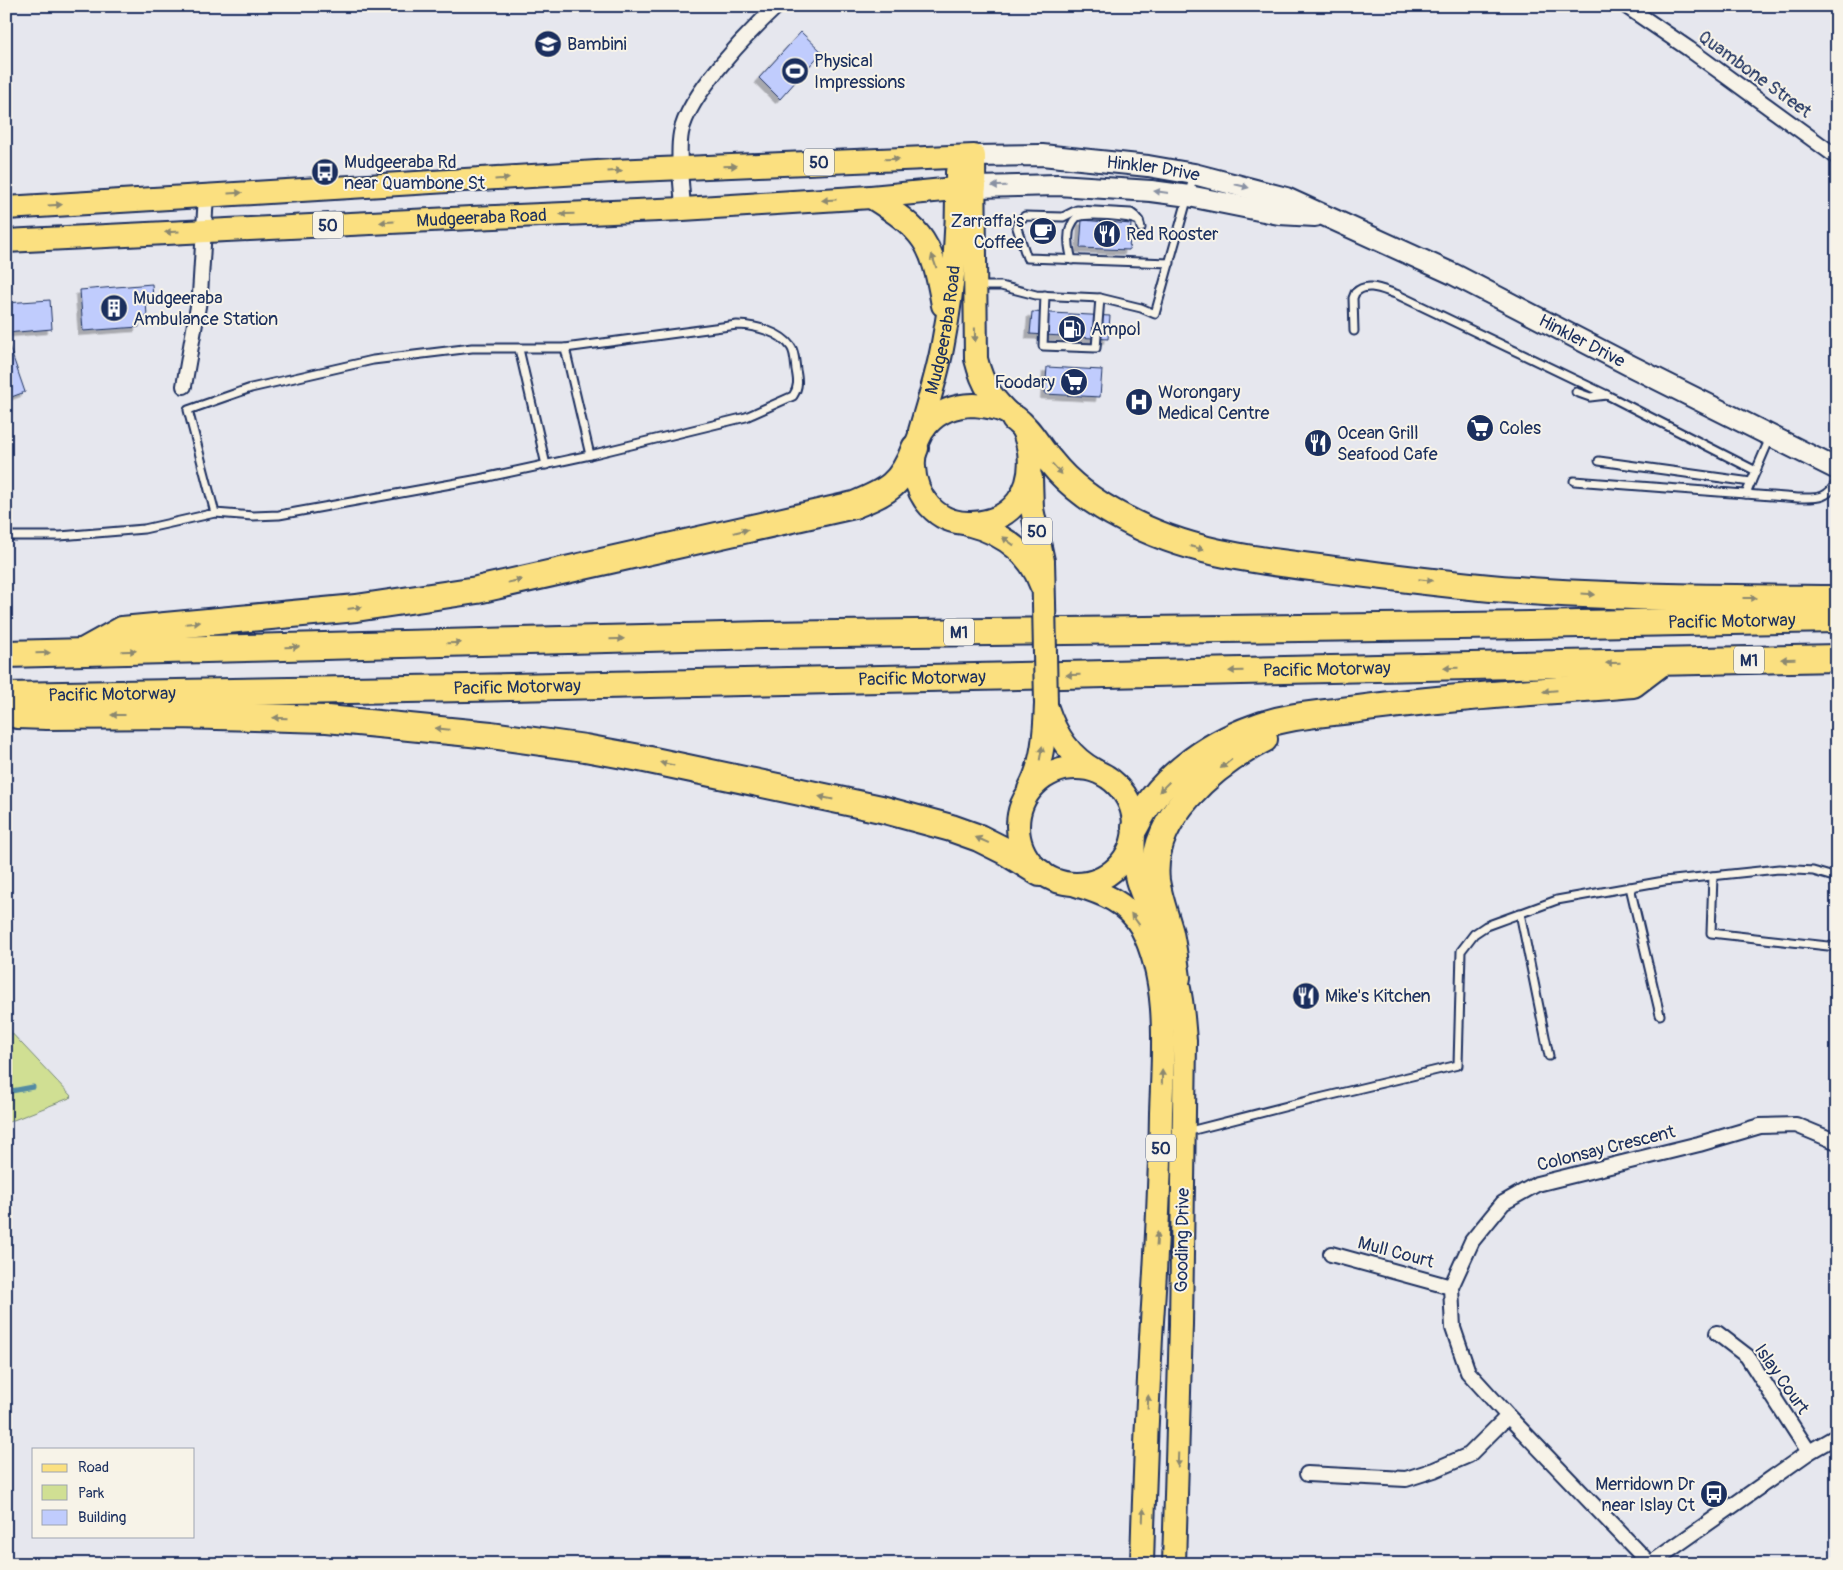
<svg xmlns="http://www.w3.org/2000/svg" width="1843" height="1570" font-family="Pangolin,sans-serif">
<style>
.green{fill:#d0df93;stroke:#768778}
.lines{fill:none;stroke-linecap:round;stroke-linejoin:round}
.stream{stroke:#538ba3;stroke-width:5}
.building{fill:#c0ccfd;stroke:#1b2f5e;filter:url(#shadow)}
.service-casing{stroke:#1b2f5e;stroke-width:11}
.minor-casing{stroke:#1b2f5e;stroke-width:18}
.secondary-casing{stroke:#1b2f5e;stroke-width:24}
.primary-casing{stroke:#1b2f5e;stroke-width:26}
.motorway-casing{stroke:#1b2f5e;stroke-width:30}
.service{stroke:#f7f3e8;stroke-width:7}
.minor{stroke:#f7f3e8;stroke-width:14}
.secondary{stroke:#f7f3e8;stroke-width:20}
.primary{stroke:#fbe080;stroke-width:22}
.motorway{stroke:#fbe080;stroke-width:26}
.primary-bridge-casing{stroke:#1b2f5e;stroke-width:26;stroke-linecap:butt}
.primary-bridge{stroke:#fbe080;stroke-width:22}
.oneway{fill:#8b886f}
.oneway2{fill:#8991a3}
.labels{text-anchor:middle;stroke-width:4;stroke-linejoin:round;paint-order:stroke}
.shield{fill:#f7f3e8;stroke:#5d6a87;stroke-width:1}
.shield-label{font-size:16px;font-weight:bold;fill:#1b2f5e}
.poi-label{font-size:18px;fill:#1b2f5e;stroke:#f7f3e8;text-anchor:start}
.street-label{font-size:18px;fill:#1b2f5e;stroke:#f7f3e8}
</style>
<defs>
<filter id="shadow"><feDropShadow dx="-4.5" dy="4.5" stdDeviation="0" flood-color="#0004"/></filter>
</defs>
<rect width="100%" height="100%" fill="#e6e7ee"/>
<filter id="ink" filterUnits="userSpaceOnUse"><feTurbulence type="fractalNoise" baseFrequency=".02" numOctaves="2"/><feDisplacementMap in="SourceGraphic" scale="10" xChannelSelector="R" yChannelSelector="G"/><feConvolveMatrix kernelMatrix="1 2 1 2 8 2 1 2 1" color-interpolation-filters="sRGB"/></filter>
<g filter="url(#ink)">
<polygon class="green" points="6,1027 72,1097 6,1123"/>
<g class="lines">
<polyline class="stream" points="6,1092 33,1087"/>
</g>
<g class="building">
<polygon points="801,32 822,52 780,99 759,78"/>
<polygon points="1082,220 1131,224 1129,250 1080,248"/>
<polygon points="152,284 153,299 146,300 147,317 139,318 139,327 83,331 80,290"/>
<polygon points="50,300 52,329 6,333 6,303"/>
<polygon points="1032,312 1110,316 1108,339 1030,334"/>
<polygon points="7,340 25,392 6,399 6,340"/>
<polygon points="1047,367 1102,370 1100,397 1045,394"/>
</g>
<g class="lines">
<g class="service-casing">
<g id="service">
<polyline points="1139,221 1135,216 1131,213 1077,210 1063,217 1025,216 1018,222 1017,228 1027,258 1170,263"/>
<path d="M1072 260C1068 246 1065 228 1077 217 1088 213 1128 216 1139 221L1141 228"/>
<polyline points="977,286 1001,286 1036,295 1100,298 1141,308 1155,314 1194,175"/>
<polyline points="1045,295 1043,346 1096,348 1100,298"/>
<path d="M1354 331 1353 298 1355 293C1367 281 1383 290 1396 294L1607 395"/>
<polyline points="565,348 590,455"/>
<polyline points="519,349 546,465"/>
<polyline points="1576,392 1590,397 1607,395 1756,471"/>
<polyline points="1599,461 1751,482"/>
<path d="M1574 481 1798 498C1817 498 1827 500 1837 481"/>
<polyline points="1746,494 1770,438"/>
<path d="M6 536H60L144 529 215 513 253 516 279 515 479 479 590 455 746 417 793 396C799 387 798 380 796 370 795 363 795 352 791 347 781 332 754 325 737 325L565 348H472L373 360 251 388 188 410 215 513"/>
<polyline points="1713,876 1711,933 1837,947"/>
<polyline points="1630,887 1660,1015"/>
<polyline points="1520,913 1549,1056"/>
<polyline points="1186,1132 1311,1100 1458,1065 1461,951 1474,934 1486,926 1557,900 1664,881 1779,869 1813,871 1837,878"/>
</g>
</g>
<g class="minor-casing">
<g id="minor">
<polyline points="1626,6 1689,49 1837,157"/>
<path d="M683 209C682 187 677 155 681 133 688 95 749 32 777 6"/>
<polyline points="184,386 200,295 206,195"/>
<polyline points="1331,1254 1451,1287"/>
<polyline points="1717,1333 1747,1356 1809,1452"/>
<polyline points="1307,1474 1406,1479 1434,1470 1469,1455 1508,1416"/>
<polyline points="1650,1564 1508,1416 1468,1372 1453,1328 1451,1287 1472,1241 1503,1203 1537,1184 1699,1144 1760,1126 1796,1125 1837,1142"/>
<polyline points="1650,1564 1809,1452 1837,1436"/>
</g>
</g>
<g class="secondary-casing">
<g id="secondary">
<path id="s1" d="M974 156 1042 155 1148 166 1194 174 1286 198 1453 274 1631 366 1837 469"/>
<polyline points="975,187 1058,185 1151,191 1189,196 1279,214 1315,216"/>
</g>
</g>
<g class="primary-casing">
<g id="primary">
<path d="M871 197C925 231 932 242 943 305"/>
<path d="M6 208 613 171 974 156 976 359C983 387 992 398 1012 417"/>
<path id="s2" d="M6 241 471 218 683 209 871 197 975 187"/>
<path d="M973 405C986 406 1006 409 1016 419 1023 427 1027 440 1029 451 1034 490 1013 522 971 523 900 526 889 407 973 405Z"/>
<path id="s3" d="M920 431C928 402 938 373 943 343 954 287 958 229 957 172"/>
<polyline points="1031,478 1032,509 1043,561 1044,603"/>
<path d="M967 524C1002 533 1029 551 1041 585"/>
<path d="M1047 708C1056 735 1070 757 1096 771"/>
<circle cx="1076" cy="826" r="58"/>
<path d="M1029 789C1043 764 1045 732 1046 704"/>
<path d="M1134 834C1133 850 1133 865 1137 880 1145 908 1163 934 1172 962 1181 988 1183 1014 1185 1041L1181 1324 1174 1564"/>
<path d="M1076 885C1102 893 1127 902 1141 927 1170 983 1163 1053 1161 1113 1160 1188 1156 1262 1151 1337 1147 1412 1144 1488 1142 1564"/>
</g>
</g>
<g class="motorway-casing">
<g id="motorway">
<path d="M1015 419C1030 430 1038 448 1051 462 1070 486 1096 504 1123 518 1193 556 1265 561 1343 571 1401 578 1459 586 1517 590 1623 598 1730 598 1837 599"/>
<path d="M86 650 122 630 356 608 477 590 854 505C888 491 901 485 915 448"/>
<path id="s4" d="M6 654 763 635 1530 625 1837 619"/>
<path id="s5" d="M6 696 467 688 1837 658"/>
<polyline points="6,710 17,715 47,716 177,715 327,719 491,735 585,748 640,758 881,809 951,828 979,838 1003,850 1040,873"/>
<path d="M1135 827C1157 781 1206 745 1254 728 1285 716 1318 714 1351 710 1444 697 1539 692 1633 684L1662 662"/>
<path d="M1177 978C1175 963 1173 948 1170 933 1165 915 1159 899 1156 881 1149 817 1214 765 1264 739"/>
</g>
</g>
<use href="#service" class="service"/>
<use href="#minor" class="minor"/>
<use href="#secondary" class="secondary"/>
<use href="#primary" class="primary"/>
<use href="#motorway" class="motorway"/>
<g class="primary-bridge-casing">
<polyline id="primary-bridge" points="1044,603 1046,704"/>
</g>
<use href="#primary-bridge" class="primary-bridge"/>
</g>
<defs><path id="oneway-solid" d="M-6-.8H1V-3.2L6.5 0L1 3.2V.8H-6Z" transform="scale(1.25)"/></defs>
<g class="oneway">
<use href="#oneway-solid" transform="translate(892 159) rotate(-2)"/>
<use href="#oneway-solid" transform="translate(730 166) rotate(-2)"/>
<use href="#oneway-solid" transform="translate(615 171) rotate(-3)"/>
<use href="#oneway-solid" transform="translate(502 179) rotate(-4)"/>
<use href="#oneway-solid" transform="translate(235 193) rotate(-3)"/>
<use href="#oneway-solid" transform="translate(829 200) rotate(176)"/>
<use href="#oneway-solid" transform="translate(55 205) rotate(-4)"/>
<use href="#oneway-solid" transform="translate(567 214) rotate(178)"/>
<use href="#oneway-solid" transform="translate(387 222) rotate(177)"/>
<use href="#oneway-solid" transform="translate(172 232) rotate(177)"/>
<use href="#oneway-solid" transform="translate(934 261) rotate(-109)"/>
<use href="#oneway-solid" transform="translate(975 335) rotate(89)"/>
<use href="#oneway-solid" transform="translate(1057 469) rotate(47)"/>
<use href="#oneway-solid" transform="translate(741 531) rotate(-13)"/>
<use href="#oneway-solid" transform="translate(1008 541) rotate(-144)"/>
<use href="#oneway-solid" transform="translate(1197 548) rotate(16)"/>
<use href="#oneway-solid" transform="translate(1426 580) rotate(6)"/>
<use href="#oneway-solid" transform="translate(515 581) rotate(-12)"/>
<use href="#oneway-solid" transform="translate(1588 594) rotate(3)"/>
<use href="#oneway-solid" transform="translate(1750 598)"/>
<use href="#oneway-solid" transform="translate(355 608) rotate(-7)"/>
<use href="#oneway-solid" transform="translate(193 623) rotate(-5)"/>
<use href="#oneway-solid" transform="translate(617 639) rotate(-1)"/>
<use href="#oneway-solid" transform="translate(454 643) rotate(-1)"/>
<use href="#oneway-solid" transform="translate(292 647) rotate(-1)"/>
<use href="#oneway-solid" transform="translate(129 651) rotate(-1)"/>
<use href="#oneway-solid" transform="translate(43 653) rotate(-1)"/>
<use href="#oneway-solid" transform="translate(1788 659) rotate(179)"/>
<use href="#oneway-solid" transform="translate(1613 663) rotate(178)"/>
<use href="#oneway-solid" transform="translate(1451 668) rotate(179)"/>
<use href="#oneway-solid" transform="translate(1236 671) rotate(179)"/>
<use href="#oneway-solid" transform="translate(1073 675) rotate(179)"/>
<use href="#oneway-solid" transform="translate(1550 691) rotate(175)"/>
<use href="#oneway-solid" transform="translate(118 715) rotate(180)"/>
<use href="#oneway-solid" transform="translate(280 718) rotate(-178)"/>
<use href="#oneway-solid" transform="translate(442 729) rotate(-174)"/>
<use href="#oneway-solid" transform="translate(1041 753) rotate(-80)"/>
<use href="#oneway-solid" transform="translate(667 764) rotate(-168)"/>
<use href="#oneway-solid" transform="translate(1226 764) rotate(141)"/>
<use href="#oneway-solid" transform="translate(1164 787) rotate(135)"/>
<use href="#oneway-solid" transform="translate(826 798) rotate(-168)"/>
<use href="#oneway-solid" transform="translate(982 840) rotate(-156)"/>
<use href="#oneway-solid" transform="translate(1135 919) rotate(-126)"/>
<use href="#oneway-solid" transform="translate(1162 1077) rotate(-89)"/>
<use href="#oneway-solid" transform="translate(1157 1239) rotate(-86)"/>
<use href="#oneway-solid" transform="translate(1148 1402) rotate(-87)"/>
<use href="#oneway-solid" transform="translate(1178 1460) rotate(92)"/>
<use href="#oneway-solid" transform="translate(1143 1515) rotate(-88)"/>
</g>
<g class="oneway2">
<use href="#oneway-solid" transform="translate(999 186) rotate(178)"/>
<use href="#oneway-solid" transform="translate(1242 186) rotate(14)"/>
<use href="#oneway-solid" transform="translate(1161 192) rotate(-173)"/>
</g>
</g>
<defs>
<g id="school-disc" transform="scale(1.4375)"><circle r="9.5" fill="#1b2f5e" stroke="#f7f3e8"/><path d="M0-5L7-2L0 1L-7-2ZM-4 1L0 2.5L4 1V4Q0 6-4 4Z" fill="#fff"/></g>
<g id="stadium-disc" transform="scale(1.4375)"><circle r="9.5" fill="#1b2f5e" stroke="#f7f3e8"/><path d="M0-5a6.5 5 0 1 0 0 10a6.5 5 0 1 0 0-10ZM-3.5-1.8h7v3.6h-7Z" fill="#fff"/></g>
<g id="bus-disc" transform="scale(1.4375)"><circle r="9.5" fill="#1b2f5e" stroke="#f7f3e8"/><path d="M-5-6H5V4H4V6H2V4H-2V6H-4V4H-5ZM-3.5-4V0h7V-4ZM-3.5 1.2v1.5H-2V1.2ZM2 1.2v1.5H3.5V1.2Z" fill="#fff"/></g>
<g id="cafe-disc" transform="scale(1.4375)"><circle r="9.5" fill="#1b2f5e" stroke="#f7f3e8"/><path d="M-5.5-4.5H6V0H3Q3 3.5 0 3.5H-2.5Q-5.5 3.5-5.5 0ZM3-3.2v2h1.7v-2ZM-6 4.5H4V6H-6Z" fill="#fff"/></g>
<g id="restaurant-disc" transform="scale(1.4375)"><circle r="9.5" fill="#1b2f5e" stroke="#f7f3e8"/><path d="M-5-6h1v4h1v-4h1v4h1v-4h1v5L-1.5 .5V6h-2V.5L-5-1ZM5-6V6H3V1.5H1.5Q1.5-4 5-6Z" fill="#fff"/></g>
<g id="building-disc" transform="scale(1.4375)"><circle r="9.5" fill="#1b2f5e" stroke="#f7f3e8"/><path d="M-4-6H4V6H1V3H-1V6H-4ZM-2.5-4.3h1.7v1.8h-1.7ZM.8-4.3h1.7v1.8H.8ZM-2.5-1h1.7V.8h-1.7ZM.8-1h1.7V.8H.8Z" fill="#fff"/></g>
<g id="fuel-disc" transform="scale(1.4375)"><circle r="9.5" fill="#1b2f5e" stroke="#f7f3e8"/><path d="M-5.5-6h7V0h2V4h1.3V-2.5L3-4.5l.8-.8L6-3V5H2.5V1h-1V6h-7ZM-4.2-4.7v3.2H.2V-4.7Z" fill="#fff"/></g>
<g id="supermarket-disc" transform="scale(1.4375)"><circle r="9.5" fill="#1b2f5e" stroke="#f7f3e8"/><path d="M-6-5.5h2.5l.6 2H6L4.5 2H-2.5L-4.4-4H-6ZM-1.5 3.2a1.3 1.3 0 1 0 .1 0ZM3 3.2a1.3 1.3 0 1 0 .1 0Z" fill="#fff"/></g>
<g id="hospital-disc" transform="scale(1.4375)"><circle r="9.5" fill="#1b2f5e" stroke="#f7f3e8"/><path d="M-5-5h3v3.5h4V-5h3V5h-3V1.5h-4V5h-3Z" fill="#fff"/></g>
</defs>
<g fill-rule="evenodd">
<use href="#school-disc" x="548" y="44"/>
<use href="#stadium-disc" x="795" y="71"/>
<use href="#bus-disc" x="325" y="172"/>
<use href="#cafe-disc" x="1043" y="231"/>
<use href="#restaurant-disc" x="1107" y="234"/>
<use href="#building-disc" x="114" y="308"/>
<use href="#fuel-disc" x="1072" y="329"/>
<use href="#supermarket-disc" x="1074" y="382"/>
<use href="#hospital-disc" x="1139" y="402"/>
<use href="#supermarket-disc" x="1480" y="428"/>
<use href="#restaurant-disc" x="1318" y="443"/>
<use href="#restaurant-disc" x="1306" y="996"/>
<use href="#bus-disc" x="1714" y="1494"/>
</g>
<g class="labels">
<g class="shield">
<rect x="804" y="148.5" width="30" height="27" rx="4"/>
<rect x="313" y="211.5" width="30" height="27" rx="4"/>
<rect x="1022" y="517.5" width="30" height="27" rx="4"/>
<rect x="944" y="618.5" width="30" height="27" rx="4"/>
<rect x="1734" y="646.5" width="30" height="27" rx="4"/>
<rect x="1146" y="1134.5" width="30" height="27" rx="4"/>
</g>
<g class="shield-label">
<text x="819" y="168">50</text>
<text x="328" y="231">50</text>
<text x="1037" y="537">50</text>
<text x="959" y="638">M1</text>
<text x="1749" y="666">M1</text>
<text x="1161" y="1154">50</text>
</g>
<g class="poi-label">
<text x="567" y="50">Bambini</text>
<text x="814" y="67">Physical<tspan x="814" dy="21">Impressions</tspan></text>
<text x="344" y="168">Mudgeeraba Rd<tspan x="344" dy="21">near Quambone St</tspan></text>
<text x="1024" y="227" text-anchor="end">Zarraffa's<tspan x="1024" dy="21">Coffee</tspan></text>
<text x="1126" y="240">Red Rooster</text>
<text x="133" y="304">Mudgeeraba<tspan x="133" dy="21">Ambulance Station</tspan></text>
<text x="1091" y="335">Ampol</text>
<text x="1055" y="388" text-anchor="end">Foodary</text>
<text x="1158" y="398">Worongary<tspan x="1158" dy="21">Medical Centre</tspan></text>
<text x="1499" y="434">Coles</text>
<text x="1337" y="439">Ocean Grill<tspan x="1337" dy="21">Seafood Cafe</tspan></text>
<text x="1325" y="1002">Mike's Kitchen</text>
<text x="1695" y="1490" text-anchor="end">Merridown Dr<tspan x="1695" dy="21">near Islay Ct</tspan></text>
</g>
<g class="street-label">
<text transform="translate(1755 74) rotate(36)" y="6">Quambone Street</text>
<text dy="6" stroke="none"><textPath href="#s1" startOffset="180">Hinkler Drive</textPath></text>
<text dy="6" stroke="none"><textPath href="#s2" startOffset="476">Mudgeeraba Road</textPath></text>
<text dy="6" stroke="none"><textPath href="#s3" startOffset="104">Mudgeeraba Road</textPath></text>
<text dy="6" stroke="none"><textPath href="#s1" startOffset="645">Hinkler Drive</textPath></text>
<text dy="6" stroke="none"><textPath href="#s4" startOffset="1726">Pacific Motorway</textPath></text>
<text dy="6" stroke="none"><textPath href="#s5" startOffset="1321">Pacific Motorway</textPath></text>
<text dy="6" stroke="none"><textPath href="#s5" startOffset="916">Pacific Motorway</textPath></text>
<text dy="6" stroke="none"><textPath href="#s5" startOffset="511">Pacific Motorway</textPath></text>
<text dy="6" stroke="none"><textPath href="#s5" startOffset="106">Pacific Motorway</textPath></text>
<text transform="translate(1606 1148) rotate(-14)" y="6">Colonsay Crescent</text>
<text transform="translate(1182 1240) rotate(-89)" y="6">Gooding Drive</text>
<text transform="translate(1396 1252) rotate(15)" y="6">Mull Court</text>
<text transform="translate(1782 1379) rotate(55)" y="6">Islay Court</text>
</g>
</g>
<rect width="1843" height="1570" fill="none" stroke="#f7f3e8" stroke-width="25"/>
<rect x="12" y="12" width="1818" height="1545" fill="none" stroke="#1b2f5e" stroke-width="2" filter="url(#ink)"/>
<rect x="32" y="1448" width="162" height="90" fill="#f7f3e8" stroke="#9fa5b1"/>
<rect x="42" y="1464" width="25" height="8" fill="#fbe080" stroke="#9fa5b1"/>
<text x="78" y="1472" font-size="15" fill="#1b2f5e">Road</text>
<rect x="42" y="1485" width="25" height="15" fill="#d0df93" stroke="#9fa5b1"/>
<text x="78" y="1498" font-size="15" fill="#1b2f5e">Park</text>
<rect x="42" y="1510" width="25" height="15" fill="#c0ccfd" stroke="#9fa5b1"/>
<text x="78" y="1522" font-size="15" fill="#1b2f5e">Building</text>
</svg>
